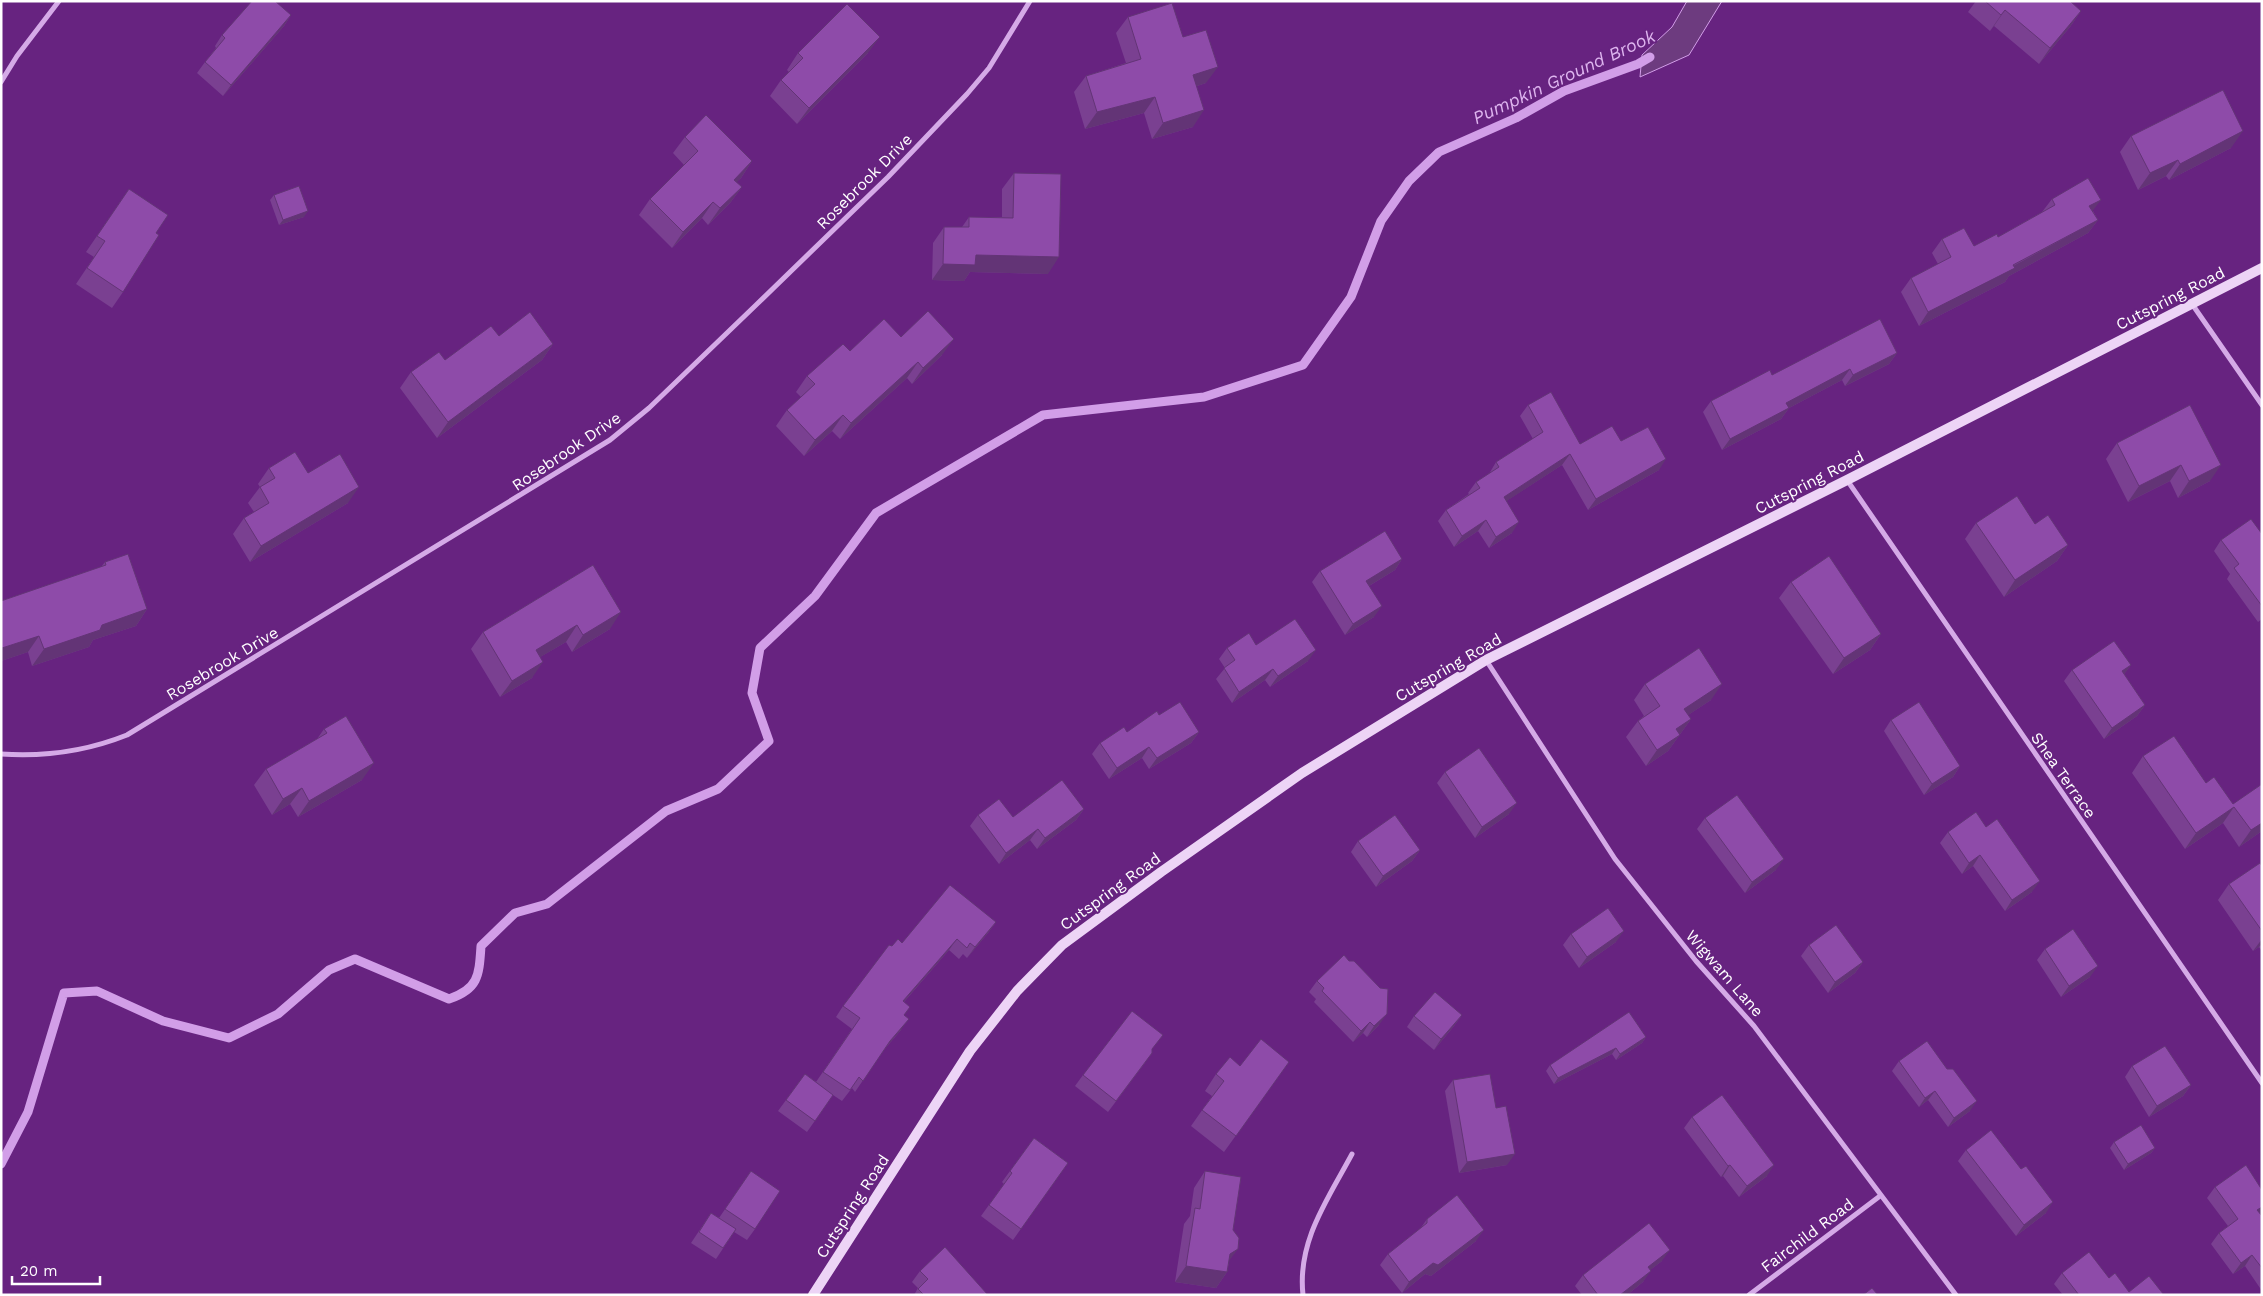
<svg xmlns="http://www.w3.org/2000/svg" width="2263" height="1296" font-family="'Work Sans',sans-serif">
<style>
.water{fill:#6d3b7f;stroke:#d29ee8}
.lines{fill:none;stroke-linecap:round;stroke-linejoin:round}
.stream{stroke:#d29ee8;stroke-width:9}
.street{stroke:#d5aae7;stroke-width:5}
.secondary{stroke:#edd4f6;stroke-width:10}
.wall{fill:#7a4091}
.shaded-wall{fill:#633476}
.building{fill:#8e4ba9;stroke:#633476}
.labels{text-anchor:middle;stroke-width:4;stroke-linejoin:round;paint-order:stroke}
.street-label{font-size:16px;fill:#fff;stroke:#672380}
.water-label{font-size:18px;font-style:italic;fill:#deb5ef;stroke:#672380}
</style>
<rect width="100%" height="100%" fill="#672380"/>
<polygon class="water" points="1687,1 1722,1 1689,55 1640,77 1642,55 1672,27"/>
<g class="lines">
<path class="stream" d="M1 1164 28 1112 64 993 97 991 163 1021 229 1038 278 1014 329 970 355 959 449 999C479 989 479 975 481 946L515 913 547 904 666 811 718 789 769 741 752 693 760 648 815 596 876 513 1043 415 1204 397 1303 365 1351 297 1381 221 1409 181 1439 152 1516 118 1564 91 1638 64 1650 57"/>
<g class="street">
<polyline points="1,82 17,56 59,1"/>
<polyline points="2192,304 2262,405"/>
<polyline points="1847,480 2262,1083"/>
<polyline points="1486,660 1615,859 1696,961 1754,1026 1956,1295"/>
<path d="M1 754C44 757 87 751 127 735L610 440 649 408 756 305 888 177 967 94 989 68 1030 1"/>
<path d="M1303 1295C1297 1241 1328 1199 1352 1154"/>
<polyline points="1749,1295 1880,1196"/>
</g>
<polyline class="secondary" points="813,1295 970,1051 1017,991 1062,945 1161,872 1302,773 1486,660 1847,480 2262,268"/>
</g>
<g class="wall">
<polygon points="1976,1 2070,1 2081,11 2070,27 2039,64 1994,26 1990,31 1968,12"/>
<polygon points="291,15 284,26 223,96 197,73 205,62 216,48 215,46 222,35"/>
<polygon points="1128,17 1183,37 1206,83 1197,86 1193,127 1152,139 1144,113 1085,129 1074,92 1086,76 1126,63 1116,33"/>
<polygon points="798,53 868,53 797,124 770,96 781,80 789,72 787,70"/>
<polygon points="2131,136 2231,148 2169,180 2166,176 2138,190 2120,152"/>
<polygon points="685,137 752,161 741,178 736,182 742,187 730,203 708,225 702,218 672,248 639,215 650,199 684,165 673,153"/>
<polygon points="1014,173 1048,274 970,272 964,281 932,280 933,243 944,227 962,227 969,217 1002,217 1002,189"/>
<polygon points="129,189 156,233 123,292 112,308 76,284 94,257 86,252"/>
<polygon points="274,195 304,217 279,225 270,200"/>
<polygon points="2052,199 2093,211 2098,220 2088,233 2009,276 2005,282 1919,326 1901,292 1911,278 1938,264 1932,253 1942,239 1974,246 1998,237 2042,212"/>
<polygon points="499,336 553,344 542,360 437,438 400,388 411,372 445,360"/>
<polygon points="901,337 942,355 912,384 907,378 840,439 832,431 804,456 776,426 787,410 801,397 796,392 807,376 850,351"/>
<polygon points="1897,353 1889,364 1845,386 1842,380 1789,408 1781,419 1722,450 1703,412 1711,401 1772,375"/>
<polygon points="1528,405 1580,444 1621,441 1659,470 1588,510 1562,465 1506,501 1512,533 1489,548 1478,531 1454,547 1438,521 1446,510 1469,494 1468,493 1476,482 1489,474 1496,462 1533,439 1520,416"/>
<polygon points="2190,405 2210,481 2178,498 2170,481 2128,502 2106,459 2117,443"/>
<polygon points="269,468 308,473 348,503 250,562 233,534 244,518 254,512 248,503 260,487 258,484"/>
<polygon points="1976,523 2035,524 2068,545 2057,561 2004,597 1965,539"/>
<polygon points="2262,534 2262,619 2258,622 2227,579 2230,574 2214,551 2221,540"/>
<polygon points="1402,559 1395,570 1369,586 1374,617 1345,635 1312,582 1320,571"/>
<polygon points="105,562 147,609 136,626 93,640 89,647 32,666 28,652 1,661 1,601 101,567"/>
<polygon points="593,565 610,629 572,652 566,642 540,657 532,678 500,697 471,649 483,632"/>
<polygon points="1791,582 1881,634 1870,650 1833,674 1779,598"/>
<polygon points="1256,645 1308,661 1270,687 1265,680 1232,703 1216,679 1225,668 1219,659 1227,648"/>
<polygon points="2131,665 2124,674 2145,705 2137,716 2104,739 2064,681 2072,670"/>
<polygon points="1645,684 1711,700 1688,715 1691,719 1668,751 1646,766 1626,737 1638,721 1644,716 1634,700"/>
<polygon points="1159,715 1199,732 1191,743 1149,769 1142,758 1109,779 1092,754 1100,743 1127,732"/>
<polygon points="1891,720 1960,766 1953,777 1924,795 1884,731"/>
<polygon points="324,729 362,780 298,817 290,804 272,815 254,785 266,769 317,739"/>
<polygon points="2143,756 2206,783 2233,804 2262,831 2239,847 2223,823 2185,849 2132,773"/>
<polygon points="1445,772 1509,814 1475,838 1437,783"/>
<polygon points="1084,809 1076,820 1037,849 1030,840 999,864 970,826 978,815 1013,817"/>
<polygon points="1705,818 1776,870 1745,893 1697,829"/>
<polygon points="1948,832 2032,892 2005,911 1973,866 1962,874 1940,843"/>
<polygon points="1358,841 1420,850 1412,861 1376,887 1351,852"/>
<polygon points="2262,866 2262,951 2259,947 2253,951 2218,900 2229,884"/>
<polygon points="996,922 988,933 967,958 963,954 959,959 949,950 904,1002 904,1015 901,1030 883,1051 855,1092 852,1088 842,1101 833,1095 807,1132 778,1111 805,1074 816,1082 852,1029 836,1017 843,1006 892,946"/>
<polygon points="1571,934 1616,942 1579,968 1563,945"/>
<polygon points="1809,945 1863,962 1855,973 1828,993 1801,956"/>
<polygon points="2045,949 2090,977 2061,997 2037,960"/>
<polygon points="1317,981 1379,1025 1367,1037 1363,1033 1353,1042 1314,1002 1316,999 1309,992"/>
<polygon points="1462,1015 1454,1026 1434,1050 1407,1027 1414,1016"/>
<polygon points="1646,1037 1642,1043 1616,1060 1612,1054 1554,1084 1546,1071 1550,1065"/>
<polygon points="1152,1050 1144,1064 1108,1112 1075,1086 1083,1075"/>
<polygon points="1899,1061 1970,1111 1948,1127 1928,1100 1919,1107 1892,1071"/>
<polygon points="1289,1062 1224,1152 1191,1126 1212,1096 1205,1091 1216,1074 1240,1066"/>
<polygon points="2132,1066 2191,1085 2183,1096 2149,1117 2125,1077"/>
<polygon points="1453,1080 1496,1108 1507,1165 1459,1173 1445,1091"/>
<polygon points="1692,1117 1767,1176 1739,1197 1723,1176 1721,1177 1684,1128"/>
<polygon points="1034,1138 1068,1163 1013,1240 981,1216 1004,1184 1002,1182"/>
<polygon points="2114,1142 2155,1148 2151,1153 2124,1170 2110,1148"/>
<polygon points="1966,1150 2046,1213 2016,1236 1958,1161"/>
<polygon points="751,1171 755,1229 747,1240 734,1232 716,1259 691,1243 711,1213 719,1218"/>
<polygon points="1205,1171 1229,1262 1227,1272 1216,1288 1175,1282 1184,1224 1190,1216 1194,1188"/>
<polygon points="2215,1187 2260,1214 2262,1216 2262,1291 2245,1266 2233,1274 2211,1244 2219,1233 2228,1226 2207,1198"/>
<polygon points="1427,1219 1476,1241 1431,1276 1425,1274 1402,1293 1380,1265 1388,1254 1420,1229"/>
<polygon points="1662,1261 1650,1270 1643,1282 1627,1295 1582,1295 1575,1286 1583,1275"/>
<polygon points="920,1271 988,1295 914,1295 918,1288 912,1282"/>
<polygon points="2062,1273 2109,1278 2129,1292 2164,1295 2063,1295 2054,1284"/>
</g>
<g class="shaded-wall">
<polygon points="2005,10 1994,26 1990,31 2001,15"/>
<polygon points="2081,11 2070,27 2039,64 2050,48"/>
<polygon points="291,15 284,26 223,96 231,85"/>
<polygon points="880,37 868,53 797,124 809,108"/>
<polygon points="1218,67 1206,83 1182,91 1193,75"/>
<polygon points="1155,97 1144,113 1085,129 1097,112"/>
<polygon points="1204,110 1193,127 1152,139 1163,123"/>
<polygon points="2243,131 2231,148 2169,180 2180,164"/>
<polygon points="2178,160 2166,176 2138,190 2150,173"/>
<polygon points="752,161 741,178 723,196 734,180"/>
<polygon points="742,187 730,203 708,225 720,208"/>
<polygon points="2101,200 2091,213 2089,206"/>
<polygon points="713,202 702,218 672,248 683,232"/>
<polygon points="308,211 304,217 279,225 283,220"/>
<polygon points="2098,220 2088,233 2009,276 2005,282 1919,326 1928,312"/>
<polygon points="976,255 1059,257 1048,274 970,272 964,281 932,280 943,264"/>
<polygon points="954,339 942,355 912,384 923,368"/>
<polygon points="553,344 542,360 437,438 448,422"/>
<polygon points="1897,353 1889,364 1845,386 1853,375"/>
<polygon points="918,362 907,378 840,439 851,423"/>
<polygon points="1850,369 1842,380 1789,408 1781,419 1722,450 1730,439 1786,403"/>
<polygon points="843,415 832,431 804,456 815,440"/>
<polygon points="1570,454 1562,465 1496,508 1504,497"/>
<polygon points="1666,459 1659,470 1588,510 1596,499"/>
<polygon points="2181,465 2170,481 2128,502 2139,486"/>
<polygon points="2221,465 2210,481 2178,498 2189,481"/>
<polygon points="359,487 348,503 250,562 261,546"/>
<polygon points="1486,520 1478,531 1454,547 1462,536"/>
<polygon points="1519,522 1512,533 1489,548 1496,537"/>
<polygon points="2068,545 2057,561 2004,597 2015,580"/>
<polygon points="1402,559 1395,570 1359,592 1366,581"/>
<polygon points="1382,606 1374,617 1345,635 1353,624"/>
<polygon points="147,609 136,626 93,640 89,647 32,666 44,649 102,625"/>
<polygon points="621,612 610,629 572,652 583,635"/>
<polygon points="577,625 566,642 525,666 536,650"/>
<polygon points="1881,634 1870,650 1833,674 1844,658"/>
<polygon points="39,636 28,652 1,661 1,650 2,648"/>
<polygon points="1316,650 1308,661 1270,687 1278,676"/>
<polygon points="543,662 532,678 500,697 512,681"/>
<polygon points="2131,665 2123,676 2122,671"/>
<polygon points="1273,669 1265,680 1232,703 1239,692"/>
<polygon points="1722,684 1711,700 1673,725 1684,709"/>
<polygon points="2145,705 2137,716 2104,739 2112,728"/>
<polygon points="1691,719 1668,751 1646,766 1657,750 1676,729"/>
<polygon points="1199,732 1191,743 1149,769 1157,758"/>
<polygon points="1149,747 1142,758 1109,779 1117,768"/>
<polygon points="374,763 362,780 298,817 309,801"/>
<polygon points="1960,766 1953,777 1924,795 1932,784"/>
<polygon points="302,788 290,804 272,815 283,799"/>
<polygon points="1517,803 1509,814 1475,838 1482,827"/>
<polygon points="2234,807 2223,823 2185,849 2196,833"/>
<polygon points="1084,809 1076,820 1037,849 1045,838"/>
<polygon points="2262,823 2262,831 2239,847 2251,830"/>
<polygon points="1038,829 1030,840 999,864 1006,853"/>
<polygon points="1420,850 1412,861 1376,887 1383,876"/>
<polygon points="1980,855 1973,866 1962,874 1969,863"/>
<polygon points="1784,859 1776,870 1745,893 1752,882"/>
<polygon points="2040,881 2032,892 2005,911 2012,900"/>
<polygon points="996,922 988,933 967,958 975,947"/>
<polygon points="1624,931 1616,942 1579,968 1587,957"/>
<polygon points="957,939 949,950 895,1012 903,1001"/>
<polygon points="2262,939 2262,944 2259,947 2253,951"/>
<polygon points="1863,962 1855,973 1828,993 1835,982"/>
<polygon points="2098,966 2090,977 2061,997 2069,986"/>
<polygon points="1387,1014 1379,1025 1367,1037 1374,1026"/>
<polygon points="1462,1015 1454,1026 1434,1050 1441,1039"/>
<polygon points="909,1019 901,1030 882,1052 890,1041"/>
<polygon points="1370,1022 1363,1033 1353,1042 1361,1031"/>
<polygon points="1646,1037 1642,1043 1616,1060 1620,1054"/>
<polygon points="1616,1048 1612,1054 1554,1084 1558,1078"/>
<polygon points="2191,1085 2183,1096 2149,1117 2157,1106"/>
<polygon points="1935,1091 1928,1100 1919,1107 1925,1098"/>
<polygon points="1977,1101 1970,1111 1948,1127 1954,1118"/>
<polygon points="2155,1148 2151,1153 2124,1170 2128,1164"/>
<polygon points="1515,1154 1507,1165 1459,1173 1467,1162"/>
<polygon points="1730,1165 1723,1176 1721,1177 1728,1166"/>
<polygon points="1774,1165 1767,1176 1739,1197 1747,1186"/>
<polygon points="2053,1202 2046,1213 2016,1236 2024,1225"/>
<polygon points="2262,1207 2262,1213 2250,1221 2257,1210"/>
<polygon points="1484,1230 1476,1241 1431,1276 1425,1274 1402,1293 1409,1282 1433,1263"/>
<polygon points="1238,1249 1226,1265 1230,1254"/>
<polygon points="1670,1250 1662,1261 1640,1278 1648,1267"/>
<polygon points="2252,1255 2245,1266 2233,1274 2241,1263"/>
<polygon points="1186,1266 1227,1272 1216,1288 1175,1282"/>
<polygon points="1651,1271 1643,1282 1627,1295 1620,1295"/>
</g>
<g class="building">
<polygon points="252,1 275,1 291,15 231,85 205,62 225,38 222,35"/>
<polygon points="1985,1 2070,1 2081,11 2050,48 2005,10 2001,15"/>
<polygon points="1172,3 1183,37 1206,30 1218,67 1193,75 1204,110 1163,123 1155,97 1097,112 1086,76 1141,59 1128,17"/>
<polygon points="847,4 880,37 809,108 781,80 803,58 798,53"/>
<polygon points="2223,90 2243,131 2180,164 2178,160 2150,173 2131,136"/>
<polygon points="706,115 752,161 734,180 742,187 720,208 713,202 683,232 650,199 698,151 685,137"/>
<polygon points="1014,173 1061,174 1059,257 976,255 975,265 943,264 944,227 969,227 969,217 1013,218"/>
<polygon points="2088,178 2101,200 2089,206 2098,220 2013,265 2015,268 1928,312 1911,278 1951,257 1942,239 1964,228 1974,246 1997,234 1998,237 2055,205 2052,199"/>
<polygon points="299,186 308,211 283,220 274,195"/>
<polygon points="129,189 168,215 156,233 159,235 123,292 87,268 105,241 97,236"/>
<polygon points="928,311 954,339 923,368 918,362 851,423 843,415 815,440 787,410 815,384 807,376 843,344 850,351 884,319 901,337"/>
<polygon points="530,312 553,344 448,422 411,372 439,352 445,360 491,326 499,336"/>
<polygon points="1880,319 1897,353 1853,375 1850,369 1786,403 1789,408 1730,439 1711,401 1770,370 1772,375"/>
<polygon points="1551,392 1580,444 1612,426 1621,441 1648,427 1666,459 1596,499 1570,454 1504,497 1519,522 1496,537 1486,520 1462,536 1446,510 1480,488 1476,482 1499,467 1496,462 1543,432 1528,405"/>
<polygon points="2190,405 2221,465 2189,481 2181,465 2139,486 2117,443"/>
<polygon points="295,452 308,473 340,454 359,487 261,546 244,518 269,503 260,487 275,478 269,468"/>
<polygon points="2017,496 2035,524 2048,515 2068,545 2015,580 1976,523"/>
<polygon points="2251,519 2262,534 2262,606 2234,568 2239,564 2221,540"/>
<polygon points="1385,531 1402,559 1366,581 1382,606 1353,624 1320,571"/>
<polygon points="128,554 147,609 102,625 100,630 44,649 39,636 2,648 1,645 1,601 106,565 105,562"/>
<polygon points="1829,556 1881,634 1844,658 1791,582"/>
<polygon points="593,565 621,612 583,635 577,625 536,650 543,662 512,681 483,632"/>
<polygon points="1295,619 1316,650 1278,676 1273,669 1239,692 1224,668 1235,660 1227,648 1249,633 1256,645"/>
<polygon points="2114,641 2131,665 2122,671 2145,705 2112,728 2072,670"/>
<polygon points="1699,648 1722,684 1684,709 1691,719 1676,729 1680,735 1657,750 1638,721 1660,706 1645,684"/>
<polygon points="1180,702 1199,732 1157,758 1149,747 1117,768 1100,743 1124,727 1127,732 1157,711 1159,715"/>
<polygon points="1919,702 1960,766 1932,784 1891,720"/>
<polygon points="346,716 374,763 309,801 302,788 283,799 266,769 327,733 324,729"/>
<polygon points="2174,736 2206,783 2214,777 2233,804 2262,784 2262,823 2251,830 2234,807 2196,833 2143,756"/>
<polygon points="1479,748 1517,803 1482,827 1445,772"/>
<polygon points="1062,780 1084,809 1045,838 1038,829 1006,853 978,815 999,799 1013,817"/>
<polygon points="1737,795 1784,859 1752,882 1705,818"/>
<polygon points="1976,812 1986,827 1997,819 2040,881 2012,900 1980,855 1969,863 1948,832"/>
<polygon points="1395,815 1420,850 1383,876 1358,841"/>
<polygon points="2260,863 2262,866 2262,931 2229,884"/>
<polygon points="950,885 996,922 975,947 970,943 967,948 957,939 903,1001 910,1007 904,1015 909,1019 890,1041 863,1081 859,1077 850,1090 823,1072 860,1018 843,1006 889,945 892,946 898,939 902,943"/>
<polygon points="1608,908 1624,931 1587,957 1571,934"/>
<polygon points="1836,925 1863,962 1835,982 1809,945"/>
<polygon points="2073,929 2098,966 2069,986 2045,949"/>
<polygon points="1344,955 1349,961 1354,961 1380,988 1388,989 1387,1014 1374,1026 1370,1022 1361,1031 1322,991 1324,988 1317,981"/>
<polygon points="1435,992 1462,1015 1441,1039 1414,1016"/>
<polygon points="1132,1011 1163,1035 1152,1049 1152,1053 1116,1101 1083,1075"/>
<polygon points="1629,1012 1646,1037 1620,1054 1616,1048 1558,1078 1550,1065"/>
<polygon points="1261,1039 1289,1062 1236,1136 1202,1110 1224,1081 1216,1074 1230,1057 1240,1066"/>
<polygon points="1927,1041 1947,1069 1953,1069 1977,1101 1954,1118 1935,1091 1925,1098 1899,1061"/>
<polygon points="2165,1046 2191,1085 2157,1106 2132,1066"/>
<polygon points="805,1074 833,1095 815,1121 786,1100"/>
<polygon points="1490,1074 1496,1108 1506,1106 1515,1154 1467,1162 1453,1080"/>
<polygon points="1722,1095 1774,1165 1747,1186 1730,1165 1728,1166 1692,1117"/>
<polygon points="2141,1125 2155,1148 2128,1164 2114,1142"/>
<polygon points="1991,1130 2021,1169 2026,1166 2053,1202 2024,1225 1966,1150"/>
<polygon points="1034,1138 1068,1163 1021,1229 989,1205 1012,1173 1010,1171"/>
<polygon points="2246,1165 2262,1190 2262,1207 2257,1210 2262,1216 2262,1268 2252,1255 2241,1263 2219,1233 2238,1219 2215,1187"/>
<polygon points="751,1171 780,1191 755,1229 725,1209"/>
<polygon points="1205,1171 1241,1177 1233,1230 1239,1238 1238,1249 1230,1254 1227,1272 1186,1266 1195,1208 1200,1209"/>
<polygon points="1457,1195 1484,1230 1438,1265 1433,1263 1409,1282 1388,1254 1427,1223 1427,1219"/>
<polygon points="711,1213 736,1229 723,1248 699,1232"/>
<polygon points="1649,1223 1670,1250 1648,1267 1651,1271 1620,1295 1598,1295 1583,1275"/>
<polygon points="945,1247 988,1295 924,1295 918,1289 928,1279 920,1271"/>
<polygon points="2089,1252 2109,1278 2115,1273 2129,1292 2149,1276 2164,1295 2079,1295 2062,1273"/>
<polygon points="1872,1288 1878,1295 1863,1295"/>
</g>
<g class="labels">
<g class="street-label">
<text transform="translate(864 181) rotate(-45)" y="6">Rosebrook Drive</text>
<text transform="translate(2170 298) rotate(-27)" y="6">Cutspring Road</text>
<text transform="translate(566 451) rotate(-34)" y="6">Rosebrook Drive</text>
<text transform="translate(1809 482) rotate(-27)" y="6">Cutspring Road</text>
<text transform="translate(222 663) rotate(-31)" y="6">Rosebrook Drive</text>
<text transform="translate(1448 667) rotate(-30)" y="6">Cutspring Road</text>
<text transform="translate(2064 775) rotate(55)" y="6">Shea Terrace</text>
<text transform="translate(1110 891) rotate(-36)" y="6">Cutspring Road</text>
<text transform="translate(1725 973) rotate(49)" y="6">Wigwam Lane</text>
<text transform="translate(852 1206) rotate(-57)" y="6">Cutspring Road</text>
<text transform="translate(1807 1235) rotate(-37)" y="6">Fairchild Road</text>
</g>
<g class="water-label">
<text transform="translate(1564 77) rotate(-25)" y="6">Pumpkin Ground Brook</text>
</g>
</g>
<rect width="2263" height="1296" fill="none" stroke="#ffffff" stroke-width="5"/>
<path d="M12 1276v8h88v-8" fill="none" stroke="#ffffff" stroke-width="2.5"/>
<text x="20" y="1276" font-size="15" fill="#ffffff" stroke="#672380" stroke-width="4" paint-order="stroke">20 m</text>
</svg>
